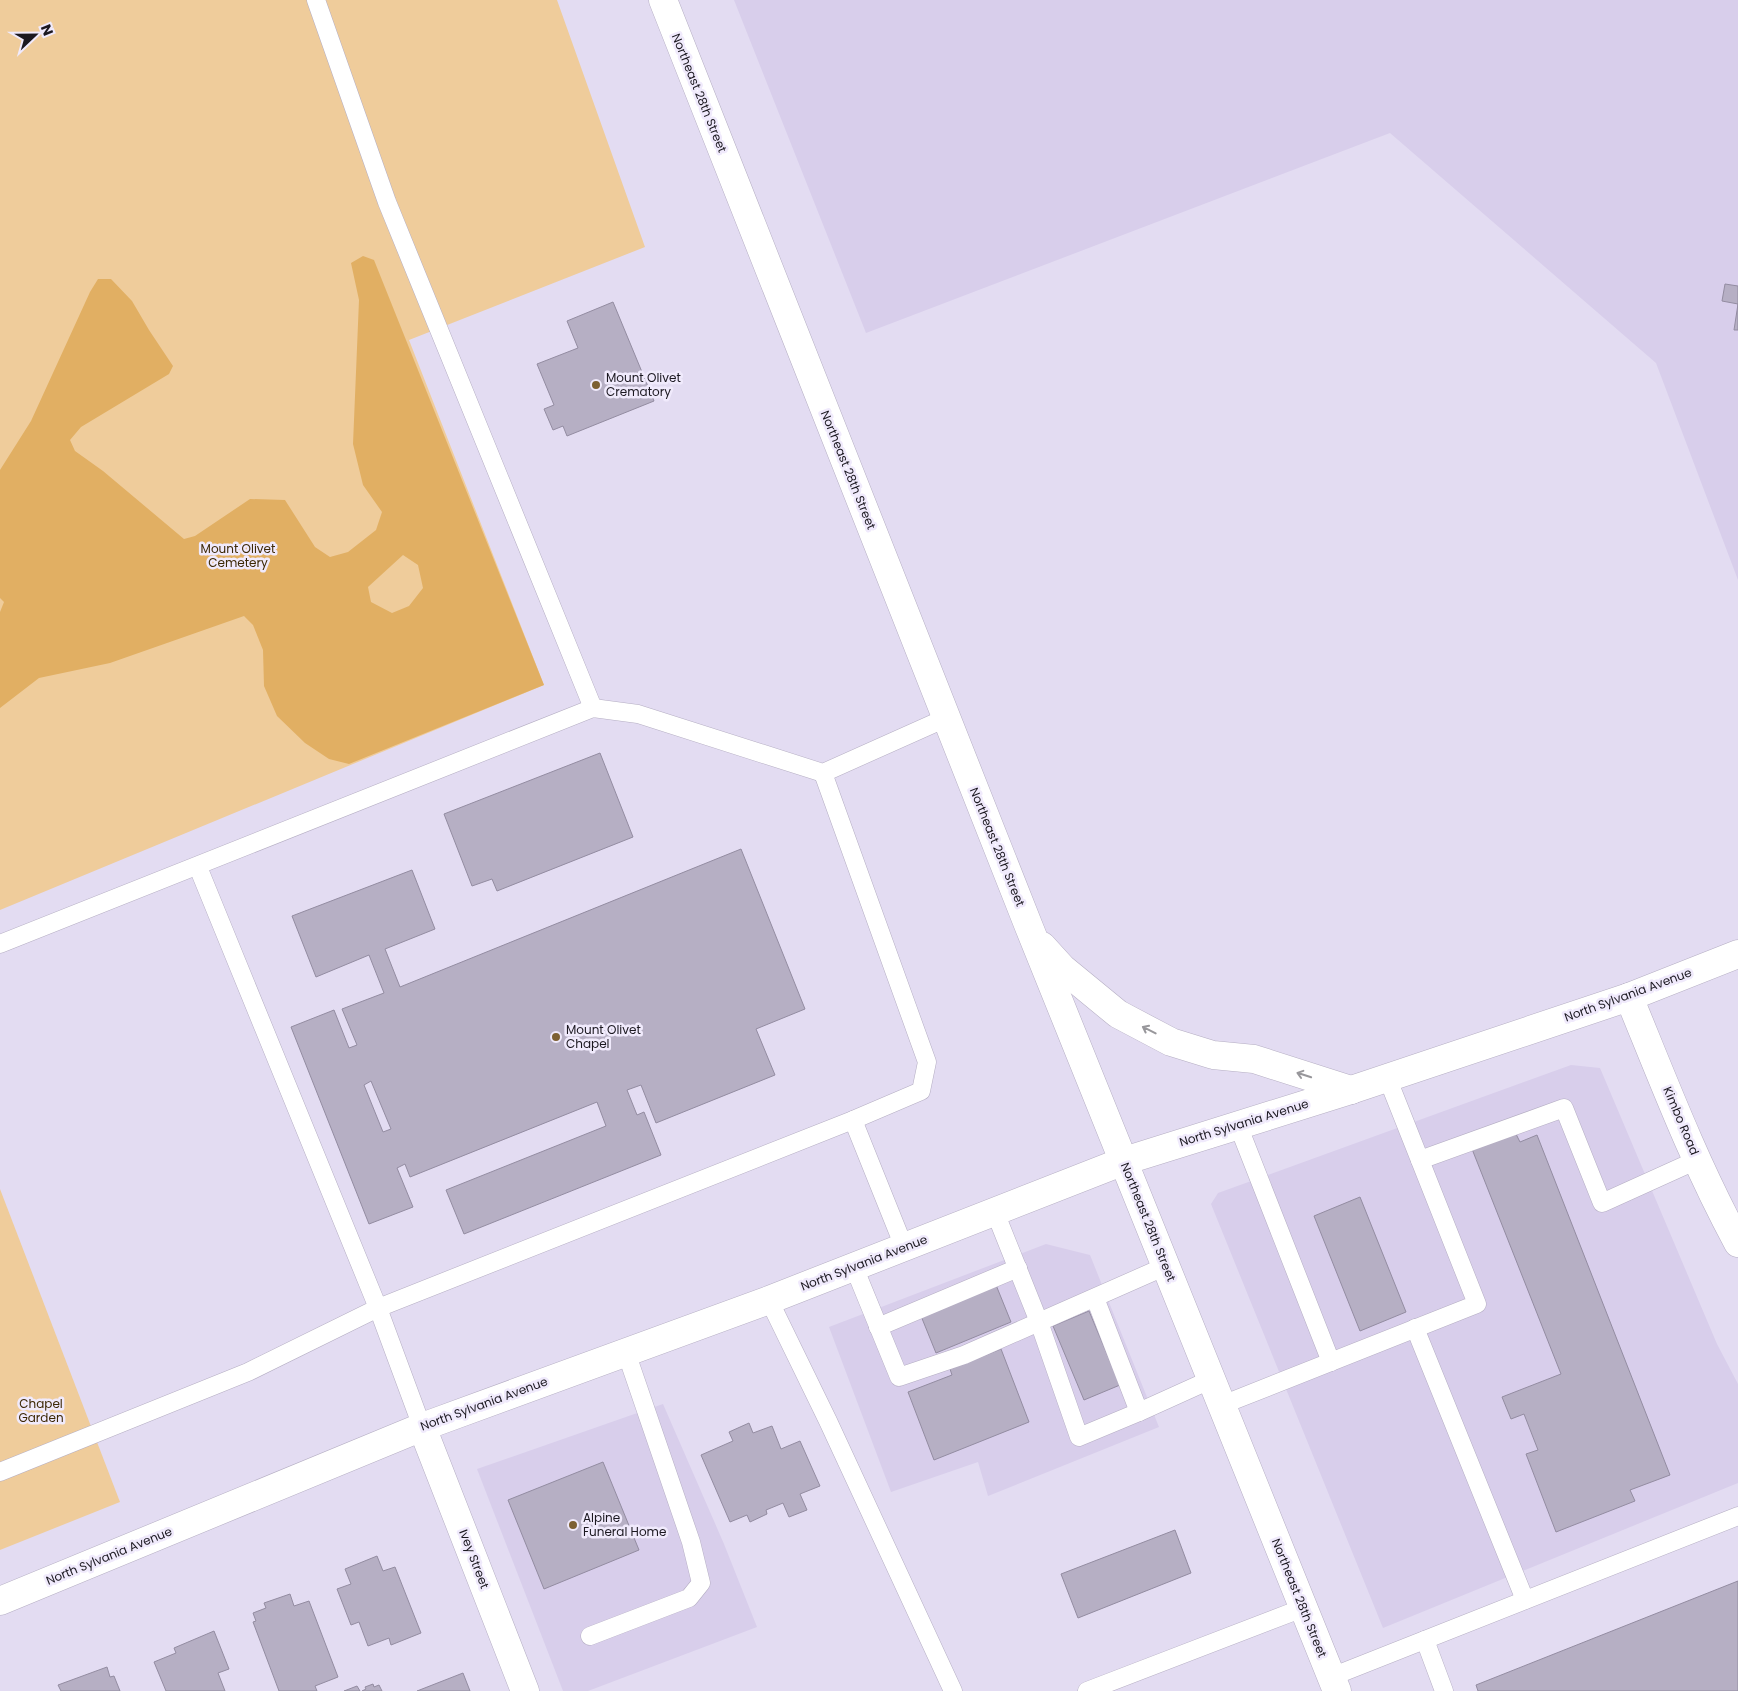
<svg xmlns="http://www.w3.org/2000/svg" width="1738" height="1691" font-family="Poppins,sans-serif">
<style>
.built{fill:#d8ceeb}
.green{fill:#efcc9b}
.water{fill:#e1af63;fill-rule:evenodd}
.building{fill:#b6afc4;stroke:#938ca1;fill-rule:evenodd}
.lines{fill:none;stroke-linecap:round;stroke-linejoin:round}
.service-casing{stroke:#b5aec3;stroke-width:19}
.minor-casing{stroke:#b5aec3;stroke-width:29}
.secondary-casing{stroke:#b5aec3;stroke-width:29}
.primary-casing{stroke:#b5aec3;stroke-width:29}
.service{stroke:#fff;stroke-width:18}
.minor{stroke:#fff;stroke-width:28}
.secondary{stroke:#fff;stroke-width:28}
.primary{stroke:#fff;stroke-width:28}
.oneway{stroke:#98979b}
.poi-dot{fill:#7d6033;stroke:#f0eafc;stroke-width:2}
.labels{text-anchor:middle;stroke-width:5;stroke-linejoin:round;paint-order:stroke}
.street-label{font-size:12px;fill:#1b1820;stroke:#f0eafc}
.poi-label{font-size:12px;fill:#1b1820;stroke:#f0eafc;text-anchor:start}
.park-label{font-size:12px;fill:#3c2805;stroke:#f0eafc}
</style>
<rect width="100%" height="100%" fill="#e3dcf2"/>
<g class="built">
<polygon points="734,0 1738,0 1738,580 1656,363 1390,133 866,333"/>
<polygon points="1571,1065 1600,1068 1717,1344 1738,1384 1738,1483 1383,1628 1211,1204 1218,1193"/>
<polygon points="1046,1244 1090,1255 1159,1427 988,1496 978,1462 891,1492 829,1327"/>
<polygon points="663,1404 724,1544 757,1627 588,1691 563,1691 477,1469"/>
</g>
<g class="green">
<polygon points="0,0 557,0 645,247 409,340 544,685 0,910"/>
<polygon points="0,1189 120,1502 0,1550"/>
</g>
<path class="water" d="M363 256 374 260 544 685 349 764 329 759 305 743 277 716 264 686 263 650 253 625 244 616 110 663 39 678 0 708V612L4 602 0 598V470L31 421 90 292 98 279H111L132 301 149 330 173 366 169 374 81 427 70 440 75 451 103 471 184 539 195 536 250 499 285 500 315 547 330 557 348 552 376 530 382 512 363 485 353 444 359 300 351 263ZM403 555 418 565 423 588 409 606 392 613 371 602 368 587Z"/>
<g class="building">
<polygon points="1725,284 1738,286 1738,330 1734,330 1738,304 1722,301"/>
<polygon points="613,302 654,401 567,436 563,426 553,430 544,409 554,405 537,364 578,348 567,321"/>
<polygon points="600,753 633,837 497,891 492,879 472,886 444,814"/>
<path d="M741 849 805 1009 756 1029 775 1075 656 1123 641 1085 627 1090 637 1115 644 1112 661 1155 464 1234 446 1190 606 1126 597 1102 410 1177 405 1164 397 1168 413 1207 369 1224 291 1027 334 1010 349 1048 357 1045 342 1009 384 993 369 955 316 977 292 916 412 870 435 929 385 949 400 987ZM371 1081 391 1129 383 1132 364 1085Z"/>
<polygon points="1515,1132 1520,1142 1537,1135 1670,1475 1630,1490 1635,1501 1556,1532 1526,1454 1538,1450 1524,1414 1511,1419 1502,1397 1561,1374 1472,1149"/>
<polygon points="1360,1197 1406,1312 1360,1331 1314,1216"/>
<polygon points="996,1285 1011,1322 936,1353 921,1316"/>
<polygon points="1089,1311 1120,1385 1084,1400 1053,1326"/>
<polygon points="1001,1349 1029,1422 934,1460 908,1392 952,1375 950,1369"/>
<polygon points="749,1423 753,1433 772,1426 781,1449 800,1441 820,1486 800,1494 807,1510 789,1517 783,1503 766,1510 767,1514 750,1522 747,1515 730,1522 701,1455 733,1441 729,1432"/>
<polygon points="603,1462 639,1550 544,1589 508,1500"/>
<polygon points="1175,1530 1191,1573 1078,1618 1061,1574"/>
<polygon points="377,1556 383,1571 395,1567 421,1633 391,1645 389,1638 368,1646 359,1622 351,1625 337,1589 351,1584 345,1569"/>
<polygon points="1738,1581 1738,1691 1478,1691 1476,1685"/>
<polygon points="290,1594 294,1606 309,1601 338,1677 315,1686 317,1691 279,1691 253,1622 256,1621 253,1613 266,1608 264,1603"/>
<polygon points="214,1631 229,1669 218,1673 225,1691 166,1691 154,1662 176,1653 174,1648"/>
<polygon points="107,1667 110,1677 114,1676 120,1691 61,1691 58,1685"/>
<polygon points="463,1673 470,1691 417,1691"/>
<polygon points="373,1684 374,1687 379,1685 382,1691 362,1691 366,1689 365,1687"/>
<polygon points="357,1686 360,1691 344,1691"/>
</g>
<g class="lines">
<g class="service-casing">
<g id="service">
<polyline points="316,0 387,202 593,708"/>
<polyline points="198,867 378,1308 422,1427"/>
<polyline points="0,944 593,708 638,714 823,773 946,718"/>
<polyline points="853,1120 904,1247"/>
<polyline points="1238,1125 1331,1362"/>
<polyline points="1420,1160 1564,1108 1602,1203 1697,1160"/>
<polyline points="995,1212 1039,1322 1166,1266"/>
<polyline points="854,1267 899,1377 964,1355 1039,1322 1079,1437 1139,1412"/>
<polyline points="1095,1298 1139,1412 1212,1379"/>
<polyline points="769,1300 828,1421 953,1691"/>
<polyline points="878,1327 1018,1268"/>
<polyline points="1415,1328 1525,1600"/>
<polyline points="1222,1405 1477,1304 1387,1077"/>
<polyline points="0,1472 248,1372 378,1308 853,1120 921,1091 927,1062 823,773"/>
<polyline points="590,1636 689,1598 701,1583 691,1542 626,1352"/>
<polyline points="1425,1640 1444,1691"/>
<polyline points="1331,1677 1738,1516"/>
<polyline points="1087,1691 1303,1608"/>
</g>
</g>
<g class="minor-casing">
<g id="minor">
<path d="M1629 997C1663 1080 1695 1164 1738 1243"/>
<polyline points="422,1427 525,1691"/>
</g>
</g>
<g class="secondary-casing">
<polyline id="secondary" points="0,1601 422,1427 769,1300 1124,1161 1351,1090 1629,997 1738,954"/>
</g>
<g class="primary-casing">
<g id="primary">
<polyline points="663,0 1029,927 1337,1691"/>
<polyline points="1042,946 1062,968 1118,1014 1171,1042 1213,1055 1254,1059 1351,1090"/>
</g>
</g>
<use href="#service" class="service"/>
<use href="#minor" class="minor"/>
<use href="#secondary" class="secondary"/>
<use href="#primary" class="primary"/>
</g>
<defs><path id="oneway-shaft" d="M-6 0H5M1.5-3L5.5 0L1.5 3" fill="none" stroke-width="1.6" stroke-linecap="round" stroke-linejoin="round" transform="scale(1.25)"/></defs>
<g class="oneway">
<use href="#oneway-shaft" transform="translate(1149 1030) rotate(-153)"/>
<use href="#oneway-shaft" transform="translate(1304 1075) rotate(-162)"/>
</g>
<g class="poi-dot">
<circle cx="596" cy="385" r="5"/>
<circle cx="556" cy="1037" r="5"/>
<circle cx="573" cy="1525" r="5"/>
</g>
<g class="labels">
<g class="street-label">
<text transform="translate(699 93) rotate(68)" y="4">Northeast 28th Street</text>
<text transform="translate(848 470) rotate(68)" y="4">Northeast 28th Street</text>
<text transform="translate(997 847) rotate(68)" y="4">Northeast 28th Street</text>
<text transform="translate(1628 995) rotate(-20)" y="4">North Sylvania Avenue</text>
<text transform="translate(1681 1121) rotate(67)" y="4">Kimbo Road</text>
<text transform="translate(1244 1123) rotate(-17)" y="4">North Sylvania Avenue</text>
<text transform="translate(1148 1222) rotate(68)" y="4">Northeast 28th Street</text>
<text transform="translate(864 1263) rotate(-21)" y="4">North Sylvania Avenue</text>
<text transform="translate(484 1404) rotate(-20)" y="4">North Sylvania Avenue</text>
<text transform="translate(109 1556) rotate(-22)" y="4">North Sylvania Avenue</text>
<text transform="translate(474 1559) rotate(69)" y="4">Ivey Street</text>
<text transform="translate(1299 1598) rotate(68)" y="4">Northeast 28th Street</text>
</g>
<g class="poi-label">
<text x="606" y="382">Mount Olivet<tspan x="606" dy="14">Crematory</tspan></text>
<text x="566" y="1034">Mount Olivet<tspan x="566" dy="14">Chapel</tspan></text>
<text x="583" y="1522">Alpine<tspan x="583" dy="14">Funeral Home</tspan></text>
</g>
<g class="park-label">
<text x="238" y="553">Mount Olivet<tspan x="238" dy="14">Cemetery</tspan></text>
<text x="41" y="1408">Chapel<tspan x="41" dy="14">Garden</tspan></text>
</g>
</g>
<g transform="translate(35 35) rotate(68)" stroke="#f0eafc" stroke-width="4" paint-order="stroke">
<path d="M0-4L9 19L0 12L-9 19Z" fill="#1b1820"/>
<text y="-8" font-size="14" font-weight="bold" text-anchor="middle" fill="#1b1820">N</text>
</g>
</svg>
